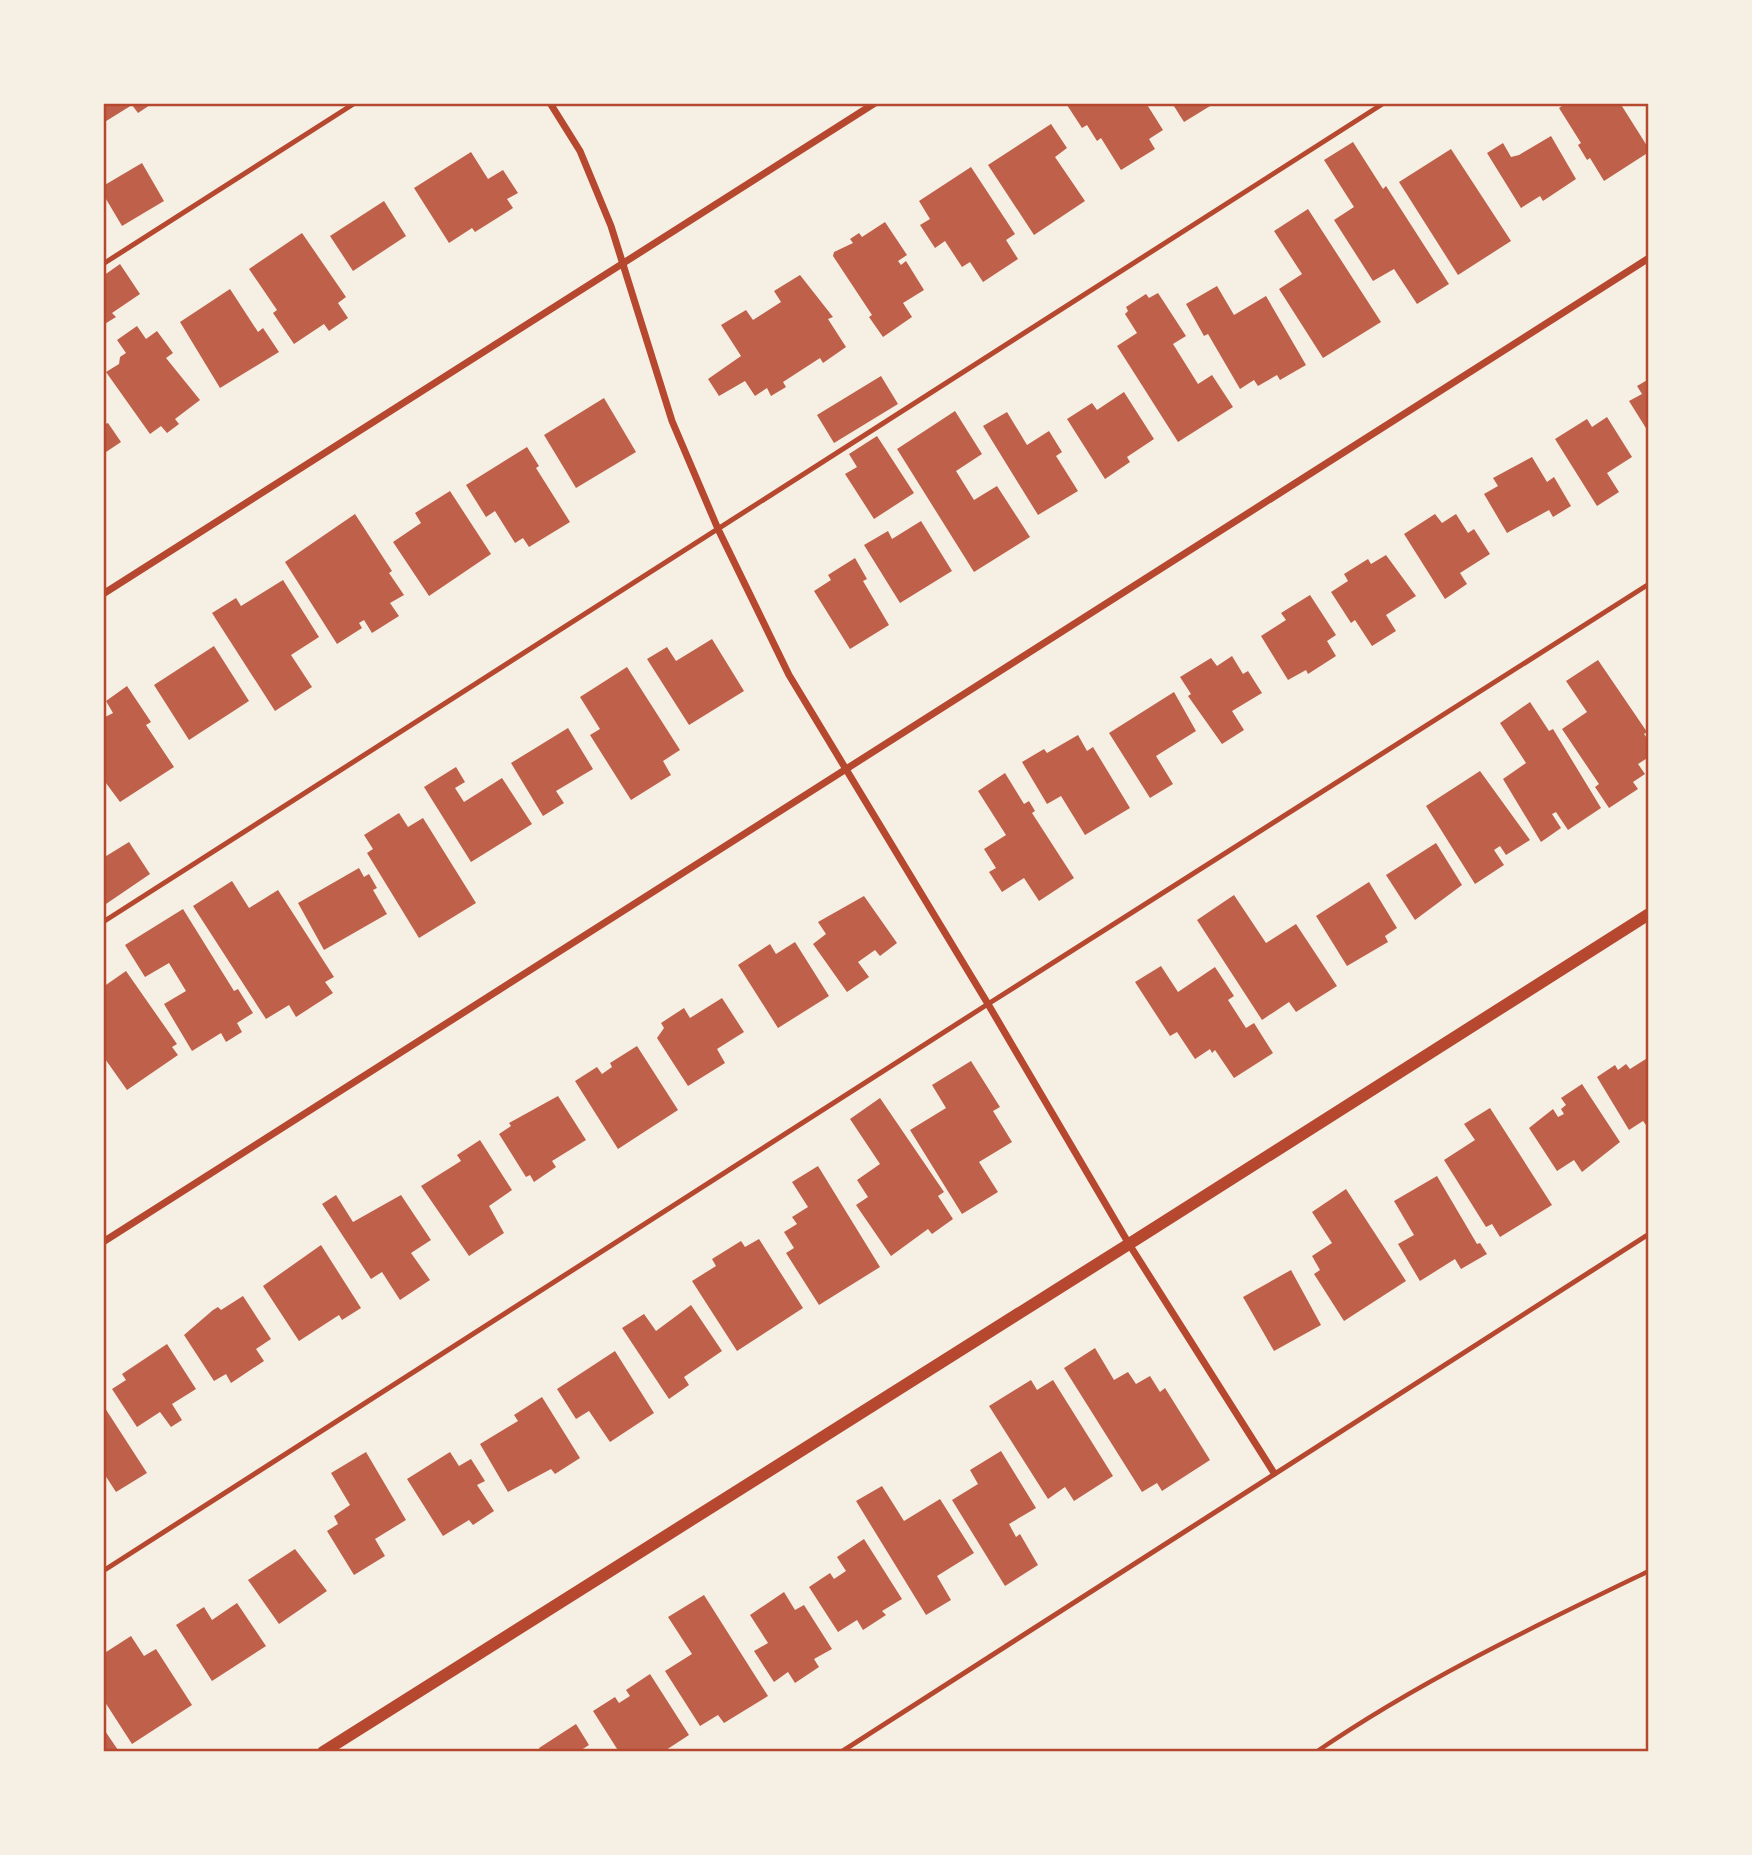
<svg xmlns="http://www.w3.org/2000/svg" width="1752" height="1855" font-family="Commissioner,sans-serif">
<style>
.building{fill:#bf614a}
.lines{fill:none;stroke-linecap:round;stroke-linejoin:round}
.path{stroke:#b5482f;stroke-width:4.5}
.service{stroke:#b5482f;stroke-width:5}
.minor{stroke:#b5482f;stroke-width:7}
.tertiary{stroke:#b5482f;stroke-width:12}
.neatline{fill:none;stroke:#b5482f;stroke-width:2.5}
</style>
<rect width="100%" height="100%" fill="#f6efe4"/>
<g class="building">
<polygon points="103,103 153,103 138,113 132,105 103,123"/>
<polygon points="1070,103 1146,103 1163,130 1149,139 1155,149 1121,170 1101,138 1097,141 1087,125 1082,128 1067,105"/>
<polygon points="1172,103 1215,103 1184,122"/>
<polygon points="1566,103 1620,103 1649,149 1649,152 1604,181 1590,158 1587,160 1578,145 1581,143 1559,108"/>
<polygon points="1051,124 1067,148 1055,157 1085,201 1034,235 988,165"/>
<polygon points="1551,136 1576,179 1543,201 1540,196 1521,208 1487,153 1503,143 1511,157 1519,155"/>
<polygon points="1353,142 1383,189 1386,186 1449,284 1417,304 1394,269 1373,281 1334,220 1354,207 1324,160"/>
<polygon points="1451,149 1511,241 1458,275 1399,182"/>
<polygon points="471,152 488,179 503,170 518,193 507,199 513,208 475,232 472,228 449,243 414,188"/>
<polygon points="142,163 164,201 122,226 103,194 103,186"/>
<polygon points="971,167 1015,234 1006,240 1018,259 983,282 970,262 962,267 945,241 935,248 920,225 930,219 919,201"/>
<polygon points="384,201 406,236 353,271 330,236"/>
<polygon points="1308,209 1381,322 1323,358 1279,289 1302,274 1274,231"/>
<polygon points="885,222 907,255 898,261 901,265 906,261 924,290 903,303 912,317 883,337 869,317 872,315 833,256 834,252 853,243 850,239 859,233 862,237"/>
<polygon points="302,233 346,297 338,303 348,318 329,331 324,324 294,344 273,313 277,310 249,269"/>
<polygon points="120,264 140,294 112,313 116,317 103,325 103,276"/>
<polygon points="800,275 833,317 828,319 846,347 823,363 820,358 783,382 786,387 771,396 767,388 755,396 745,381 719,396 708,379 741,356 721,325 746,310 753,320 781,302 774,291"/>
<polygon points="1217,286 1234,315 1266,296 1306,365 1280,380 1277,375 1258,386 1254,380 1240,389 1208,334 1204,336 1186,304"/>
<polygon points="230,289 258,332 263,328 279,352 220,388 180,322"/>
<polygon points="1158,293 1186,336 1173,344 1198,384 1212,375 1233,407 1178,442 1117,346 1137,333 1125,314 1128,311 1126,307 1146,294 1149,298"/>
<polygon points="137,326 146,339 157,331 173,353 166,358 200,400 175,419 179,424 167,433 161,426 150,434 106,372 119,364 120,357 126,353 117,340"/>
<polygon points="881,376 898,404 834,443 817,415"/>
<polygon points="1649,379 1649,433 1629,401 1642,394 1637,386"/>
<polygon points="1124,392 1154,439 1127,457 1130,462 1105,479 1067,419 1092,403 1097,410"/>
<polygon points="604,398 636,452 576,488 544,435"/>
<polygon points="955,411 982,454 956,471 974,500 997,486 1030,537 974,572 897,449"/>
<polygon points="1007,412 1027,445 1049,431 1062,452 1056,456 1078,491 1038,515 983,426"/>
<polygon points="1607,417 1632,457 1607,473 1619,492 1597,506 1555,439 1587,419 1592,427"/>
<polygon points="108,423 121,442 103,454 103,425"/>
<polygon points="877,436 914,493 874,519 845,474 857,467 849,454"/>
<polygon points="527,447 539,466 536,468 570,522 529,547 523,538 515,543 495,511 486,517 466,485"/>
<polygon points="1532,457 1547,482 1554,477 1571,506 1553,517 1549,510 1507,533 1484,494 1498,486 1493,478"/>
<polygon points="450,491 491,554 429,596 393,542 421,523 415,513"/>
<polygon points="355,514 392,571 389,573 404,595 390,603 399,616 372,633 364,620 359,623 362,628 337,644 285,562"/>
<polygon points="1435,514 1442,523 1456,514 1468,533 1474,529 1490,554 1460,573 1467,584 1445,599 1404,534"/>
<polygon points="921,521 952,571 900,603 864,545 888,531 892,539"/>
<polygon points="1386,555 1416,596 1386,615 1396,631 1372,646 1355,620 1351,623 1331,592 1348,581 1344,574 1368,559 1371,564"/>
<polygon points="855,558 867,579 863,581 889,625 850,649 814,591 831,580 828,575"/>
<polygon points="283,580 319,637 291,655 312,687 275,711 212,613 236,598 241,606"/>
<polygon points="1310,595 1336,635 1327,641 1336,656 1308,674 1306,670 1288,680 1261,636 1286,620 1281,613"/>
<polygon points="712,639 744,691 689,725 647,659 667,647 676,661"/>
<polygon points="214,646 249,701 189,740 154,685"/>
<polygon points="1232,656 1243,674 1248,671 1262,693 1232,711 1244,730 1222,744 1188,696 1191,694 1180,677 1211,658 1217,666"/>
<polygon points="1598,660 1647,732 1644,734 1649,741 1649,757 1638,764 1645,774 1633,782 1638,789 1609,808 1595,787 1599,784 1562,729 1587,712 1566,681"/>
<polygon points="627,667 680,750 663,761 671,775 631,800 590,735 600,729 580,697"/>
<polygon points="127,686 151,722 146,725 174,767 120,802 103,779 103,718 113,713 106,701"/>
<polygon points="1174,692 1196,731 1156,756 1173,784 1150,798 1109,733"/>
<polygon points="1530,702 1549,731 1553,729 1601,808 1568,830 1556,812 1552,814 1561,828 1541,842 1503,779 1526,763 1500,723"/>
<polygon points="568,728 593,769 556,791 564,803 543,816 511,763"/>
<polygon points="1078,735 1087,751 1093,747 1130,808 1085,835 1061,796 1047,804 1022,762 1044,749 1047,753"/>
<polygon points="456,767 465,782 455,788 464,802 502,778 532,824 471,862 424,787"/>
<polygon points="1480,771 1530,840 1506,855 1500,846 1494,850 1504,865 1475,884 1426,806"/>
<polygon points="1005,773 1024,804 1029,801 1035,811 1032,813 1074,878 1039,901 1024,878 1002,892 989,872 996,868 984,849 1006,835 978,791"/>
<polygon points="399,813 408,827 423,818 476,903 419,938 367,853 373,849 364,835"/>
<polygon points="129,842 150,874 103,906 103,858"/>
<polygon points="1436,843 1462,885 1415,920 1386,875"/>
<polygon points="359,868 364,877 369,874 377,888 373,890 387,914 324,950 298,903"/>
<polygon points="232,881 249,908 278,890 334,977 325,982 333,993 296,1017 289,1005 266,1019 193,906"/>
<polygon points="1369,882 1397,928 1385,936 1388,942 1347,966 1316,916"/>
<polygon points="1234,895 1266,943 1296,924 1337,986 1296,1012 1289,1002 1262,1020 1197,920"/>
<polygon points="864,896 897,943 880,956 875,950 858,962 869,977 847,992 813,944 826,934 818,922"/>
<polygon points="183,909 234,991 238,989 253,1013 237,1023 242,1032 226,1042 221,1033 192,1051 164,1004 186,991 169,963 145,977 125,945"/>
<polygon points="795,942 829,996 778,1028 738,965 770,944 776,954"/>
<polygon points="1161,966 1178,992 1215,967 1234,996 1228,1000 1246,1028 1254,1023 1273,1053 1234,1078 1215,1050 1212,1053 1210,1049 1195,1059 1177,1032 1170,1036 1135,982"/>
<polygon points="126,971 177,1044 172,1047 178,1055 127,1090 103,1056 103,987"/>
<polygon points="722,998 744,1032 717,1049 725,1063 688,1086 657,1038 664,1028 661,1023 684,1008 690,1018"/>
<polygon points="637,1046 678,1110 618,1149 575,1081 597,1067 602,1074 612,1067 610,1063"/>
<polygon points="1649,1057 1649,1129 1643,1121 1629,1130 1597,1077 1615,1065 1618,1070 1626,1064 1630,1069"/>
<polygon points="971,1061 1000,1107 993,1111 1012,1142 979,1162 998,1192 962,1214 910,1130 946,1108 932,1085"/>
<polygon points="1582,1084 1620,1142 1582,1172 1574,1160 1557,1171 1529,1128 1553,1109 1558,1117 1564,1114 1561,1109 1566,1105 1561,1098"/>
<polygon points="558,1096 586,1140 552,1161 556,1167 534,1182 530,1175 526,1177 499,1134 511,1126 509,1123"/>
<polygon points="880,1098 944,1192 938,1196 953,1219 932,1234 928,1229 891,1256 856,1205 868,1197 857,1180 880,1164 850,1119"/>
<polygon points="1490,1108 1552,1205 1500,1237 1492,1224 1486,1227 1444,1160 1475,1140 1464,1124"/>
<polygon points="480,1140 512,1190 489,1206 504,1233 469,1256 421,1186 461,1161 457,1155"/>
<polygon points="818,1166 880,1267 819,1305 786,1253 794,1248 784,1232 797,1224 792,1217 808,1207 792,1182"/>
<polygon points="1437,1176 1477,1244 1480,1243 1487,1254 1461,1269 1455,1259 1420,1281 1398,1244 1414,1235 1394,1201"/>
<polygon points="1346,1189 1406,1281 1344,1321 1314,1274 1320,1270 1312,1256 1332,1243 1312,1212"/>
<polygon points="336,1195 353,1222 401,1195 431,1240 411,1253 430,1280 400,1300 382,1272 371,1279 322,1204"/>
<polygon points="759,1239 803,1308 737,1351 692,1281 716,1266 712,1259 741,1241 745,1247"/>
<polygon points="321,1245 361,1308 342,1320 339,1315 299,1341 263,1286"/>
<polygon points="1291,1270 1321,1325 1274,1351 1243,1297"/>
<polygon points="243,1296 271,1339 256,1349 264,1361 231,1383 226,1374 214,1381 184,1335 213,1310 218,1307 221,1310"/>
<polygon points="691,1305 722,1351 684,1377 689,1385 669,1399 622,1328 644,1314 656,1331"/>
<polygon points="167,1344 196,1389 172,1404 182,1420 171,1427 160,1412 137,1427 112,1389 126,1380 122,1374"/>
<polygon points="1095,1348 1114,1380 1128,1372 1136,1384 1150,1376 1160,1392 1165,1388 1210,1460 1162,1491 1157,1483 1142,1492 1064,1368"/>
<polygon points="615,1351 654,1413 610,1442 589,1411 576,1419 557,1389"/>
<polygon points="1031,1380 1037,1390 1053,1380 1113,1476 1074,1501 1065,1487 1048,1499 989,1406"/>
<polygon points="542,1397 580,1458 555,1474 551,1469 508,1492 480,1444 518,1421 514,1415"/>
<polygon points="103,1405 147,1473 116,1492 103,1472"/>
<polygon points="1001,1451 1036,1508 1009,1524 1016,1537 1020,1534 1038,1565 1005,1586 952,1500 978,1484 970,1470"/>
<polygon points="366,1452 406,1520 375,1539 385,1556 354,1575 327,1531 338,1524 334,1516 350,1505 331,1473"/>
<polygon points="450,1452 459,1466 471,1459 485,1481 477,1485 494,1511 473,1525 469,1520 443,1536 407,1479"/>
<polygon points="882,1486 904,1521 940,1499 974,1553 937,1576 951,1600 926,1615 856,1501"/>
<polygon points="864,1539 902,1599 882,1611 886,1615 863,1630 857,1620 838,1632 809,1587 830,1573 834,1579 846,1571 837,1557"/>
<polygon points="295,1549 327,1591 279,1624 248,1580"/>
<polygon points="784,1592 795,1610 804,1605 832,1649 814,1659 819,1667 795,1683 788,1672 774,1682 754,1651 768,1643 750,1615"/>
<polygon points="704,1595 768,1696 724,1723 718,1715 700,1726 665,1671 692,1654 668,1617"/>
<polygon points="237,1603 266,1646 212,1681 176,1625 204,1607 212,1620"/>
<polygon points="131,1636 144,1656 156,1649 192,1705 132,1744 103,1699 103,1654"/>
<polygon points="650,1674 689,1735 663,1752 619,1752 593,1711 615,1697 619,1703 630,1696 626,1690"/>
<polygon points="576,1724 589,1745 578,1752 541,1752 539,1748"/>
<polygon points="103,1728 118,1750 116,1752 103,1752"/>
</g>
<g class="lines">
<path class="path" d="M1316 1752C1421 1680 1535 1626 1649 1571"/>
<g class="service">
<polyline points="103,264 355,103"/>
<polyline points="103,922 1384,103"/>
<polyline points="103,1571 988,1004 1649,584"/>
<polyline points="841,1752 1649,1234"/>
</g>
<g class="minor">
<polyline points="550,103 580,151 611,226 672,421 718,529 789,675 988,1004 1129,1244 1274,1473"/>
<polyline points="103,594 875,103"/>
<polyline points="103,1242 1649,258"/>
</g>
<polyline class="tertiary" points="323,1752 1129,1244 1649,914"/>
</g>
<rect width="1752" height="1855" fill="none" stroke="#f6efe4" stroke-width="210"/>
<rect x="105" y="105" width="1542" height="1645" class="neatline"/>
</svg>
